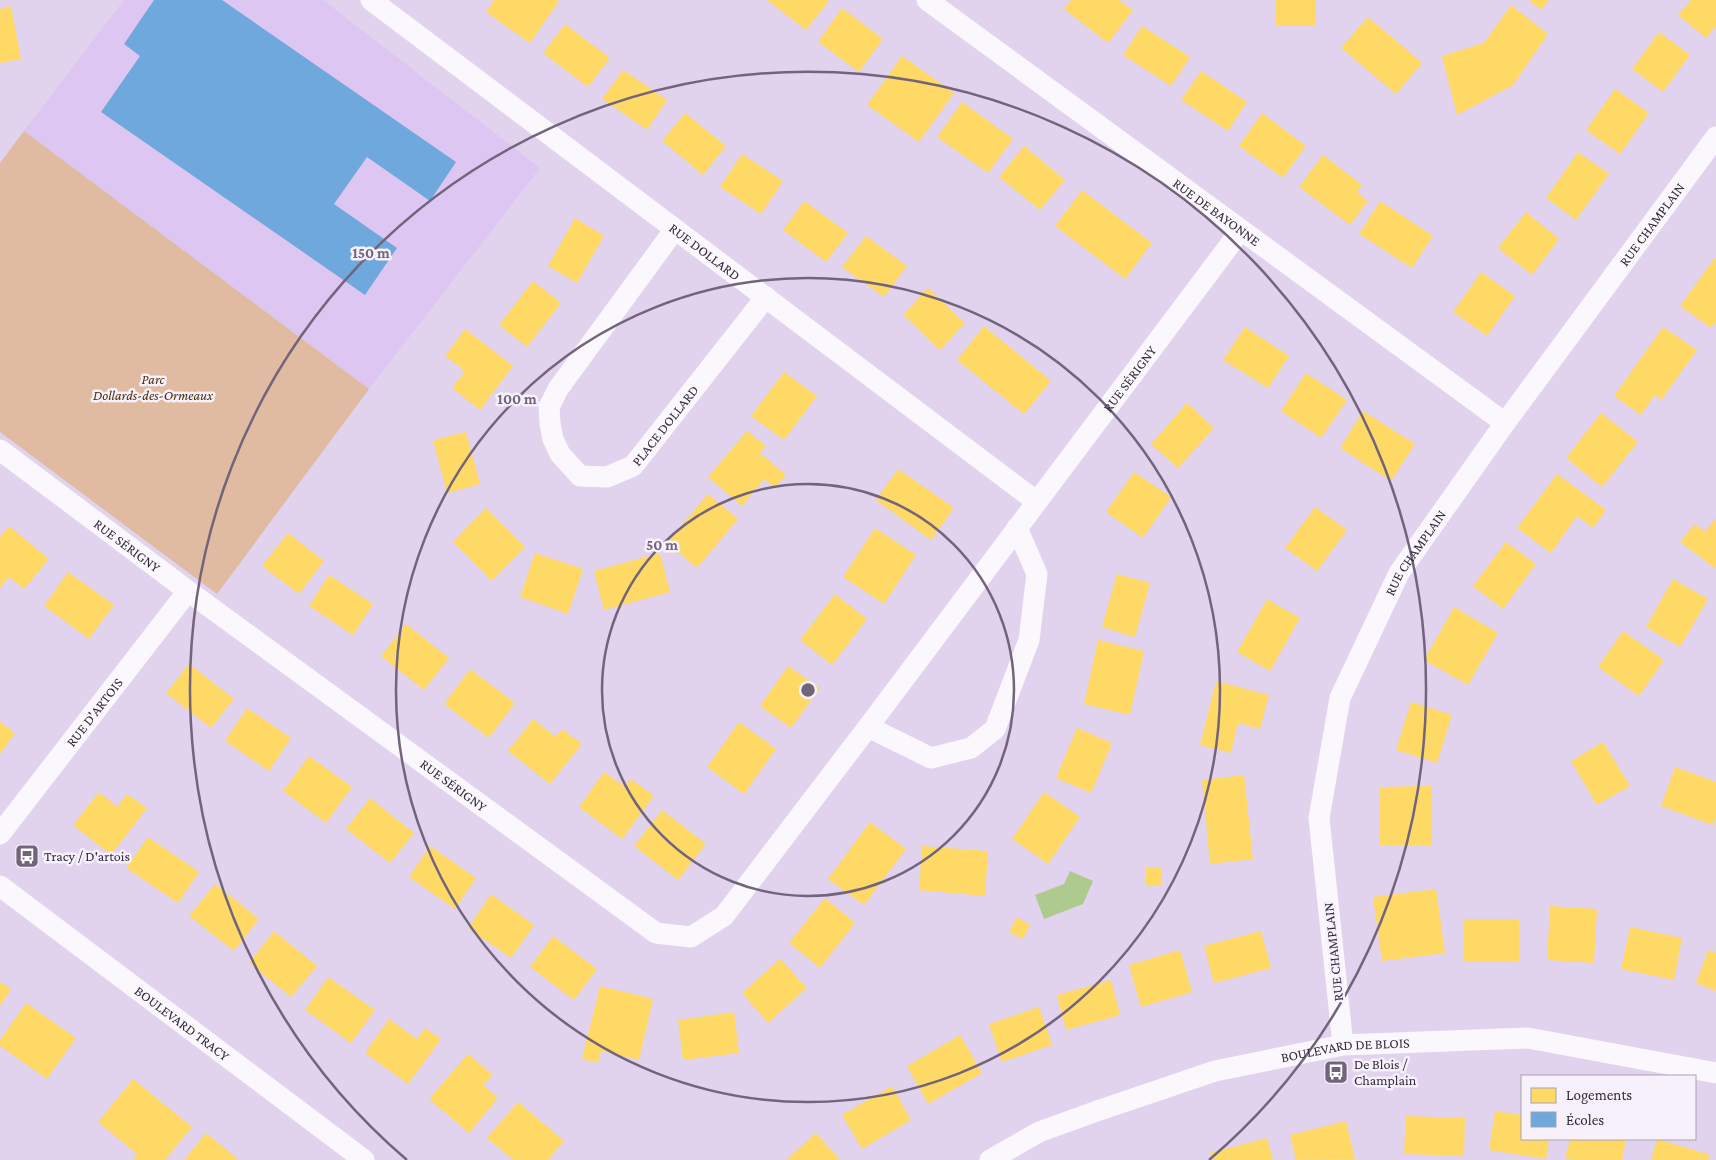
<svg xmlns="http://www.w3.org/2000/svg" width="1716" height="1160" font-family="'Crimson Pro',serif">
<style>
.built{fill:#dec6f2}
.green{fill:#e0baa1}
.water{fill:#afca8f}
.homes{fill:#ffd966}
.schools{fill:#6fa8dc}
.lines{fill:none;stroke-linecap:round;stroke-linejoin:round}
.minor{stroke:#faf8fc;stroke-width:21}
.ring{fill:none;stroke:#71647b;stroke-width:2.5}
.labels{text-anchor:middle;stroke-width:5;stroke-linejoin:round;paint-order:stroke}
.street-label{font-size:14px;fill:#34293d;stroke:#f7f1fc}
.park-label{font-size:14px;font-style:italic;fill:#4a2e07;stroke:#f7f1fc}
.poi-label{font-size:14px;fill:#34293d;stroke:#f7f1fc;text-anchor:start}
.centre{fill:#71647b;stroke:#f7f1fc;stroke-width:2.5}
.ring-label{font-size:15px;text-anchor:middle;font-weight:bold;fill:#71647b;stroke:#f7f1fc;stroke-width:5;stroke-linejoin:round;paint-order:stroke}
</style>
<rect width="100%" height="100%" fill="#e1d2ed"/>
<polygon class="built" points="124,0 323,0 540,168 369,389 24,131"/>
<polygon class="green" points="24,131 369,389 217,594 0,432 0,163"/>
<polygon class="water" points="1070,871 1093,881 1083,904 1044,919 1035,895 1064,884"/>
<g class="homes">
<polygon points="494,0 557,0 559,1 530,43 486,12"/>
<polygon points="767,0 827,0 829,1 806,30"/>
<polygon points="1071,0 1119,0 1133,10 1108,43 1064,9"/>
<rect x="1276" y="0" width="40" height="26"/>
<polygon points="1529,0 1549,0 1541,10"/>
<polygon points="1691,0 1716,0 1716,26 1706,38 1678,15"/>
<polygon points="1511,5 1548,34 1513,85 1457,115 1442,56 1484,43"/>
<polygon points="11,6 21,59 0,63 0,9"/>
<polygon points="842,8 883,39 859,72 818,42"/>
<polygon points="1368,17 1422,63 1396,94 1341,48"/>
<polygon points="565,24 610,58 588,87 543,53"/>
<polygon points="1142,26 1190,57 1171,86 1123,55"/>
<polygon points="1659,32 1690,55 1663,92 1632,69"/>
<polygon points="902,56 954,93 919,142 867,105"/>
<polygon points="623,70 667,100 647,130 602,99"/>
<polygon points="1201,71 1247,102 1228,131 1181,100"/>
<polygon points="1615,89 1649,113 1620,154 1586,130"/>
<polygon points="962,102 1013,139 988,173 937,137"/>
<polygon points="685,113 726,146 703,175 662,141"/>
<polygon points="1262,113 1306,146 1283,178 1239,146"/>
<polygon points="1024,146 1065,180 1040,210 999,177"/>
<polygon points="1578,152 1609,174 1576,220 1546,198"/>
<polygon points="742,154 783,181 761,214 720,187"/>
<polygon points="1323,155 1362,185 1357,192 1368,201 1350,225 1299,187"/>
<polygon points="1082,190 1152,243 1125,279 1055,226"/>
<polygon points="804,201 848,233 826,262 783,230"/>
<polygon points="1380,201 1433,236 1412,268 1359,234"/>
<polygon points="1526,212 1559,239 1532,275 1498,248"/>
<polygon points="575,218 604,236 577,283 548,266"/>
<polygon points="866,236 907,266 884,297 842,267"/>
<polygon points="1716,256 1716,322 1711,328 1680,306"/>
<polygon points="1481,272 1515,296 1487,336 1453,312"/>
<polygon points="533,281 561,303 527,347 499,325"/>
<polygon points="928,288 965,323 940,350 903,315"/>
<polygon points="984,326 1051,381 1024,414 957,360"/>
<polygon points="1245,327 1289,356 1268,388 1223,360"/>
<polygon points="1663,327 1697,350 1661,400 1655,395 1641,415 1614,396"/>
<polygon points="465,329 513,366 480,410 452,388 465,371 445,356"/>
<polygon points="784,372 817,396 784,440 751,416"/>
<polygon points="1306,373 1347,400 1321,438 1281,411"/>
<polygon points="1187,403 1214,428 1178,468 1151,444"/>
<polygon points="1363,411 1415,444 1391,481 1340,448"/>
<polygon points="1601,413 1638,442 1602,487 1566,458"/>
<polygon points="747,431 766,446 760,453 786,475 775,488 764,479 742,506 708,477"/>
<polygon points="466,432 480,484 447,493 433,440"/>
<polygon points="898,469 954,508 931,540 876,500"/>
<polygon points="1134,472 1171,497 1143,538 1106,512"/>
<polygon points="1557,474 1606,510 1593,528 1577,516 1551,553 1517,528"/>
<polygon points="708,494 738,519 697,568 667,543"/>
<polygon points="1315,507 1347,530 1317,571 1285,548"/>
<polygon points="486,508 525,547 492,581 453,542"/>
<polygon points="1716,518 1716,569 1680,542 1695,524 1705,532"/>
<polygon points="9,526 49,559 24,589 9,577 0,588 0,537"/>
<polygon points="875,528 916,555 884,604 843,577"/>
<polygon points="288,533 324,561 299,594 262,566"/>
<polygon points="1506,542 1536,564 1503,609 1473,586"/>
<polygon points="535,553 583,569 568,614 520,597"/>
<polygon points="660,553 670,592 604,610 594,571"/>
<polygon points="68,572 114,605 89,639 44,606"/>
<polygon points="1117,574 1150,583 1135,637 1102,627"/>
<polygon points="329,575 373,604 353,635 309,606"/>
<polygon points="1673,579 1708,599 1680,647 1646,627"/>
<polygon points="835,594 867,619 832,665 800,640"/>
<polygon points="1267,599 1300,618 1270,671 1237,652"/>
<polygon points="1454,607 1498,633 1468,685 1424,660"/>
<polygon points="406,624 449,658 424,690 381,656"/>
<polygon points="1623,631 1664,660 1639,696 1598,667"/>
<polygon points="1098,640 1144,651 1130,715 1084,704"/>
<polygon points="189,664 234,699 211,728 166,693"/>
<polygon points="788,666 820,688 791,728 760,706"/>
<polygon points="470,669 515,703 489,738 444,704"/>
<polygon points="1216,681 1269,695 1260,729 1238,723 1231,753 1200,745"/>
<polygon points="1411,702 1452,715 1437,763 1396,750"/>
<polygon points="247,708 291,738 269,771 225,741"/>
<polygon points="533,719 556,737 562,729 582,744 550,784 508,751"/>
<polygon points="0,722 15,733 0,754"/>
<polygon points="739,722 776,749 744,794 707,767"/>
<polygon points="1077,728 1112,743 1091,793 1056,778"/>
<polygon points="1603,742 1630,786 1597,805 1571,761"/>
<polygon points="309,756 352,787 326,823 283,791"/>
<polygon points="1675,767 1716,782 1716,817 1713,825 1661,806"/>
<polygon points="604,772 625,787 631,779 654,796 622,839 579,807"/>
<polygon points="1244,775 1253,859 1210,864 1202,780"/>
<polygon points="1431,786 1432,845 1380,845 1380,787"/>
<polygon points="99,792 117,807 127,794 147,808 111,855 73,825"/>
<polygon points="1044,792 1080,817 1048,864 1012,839"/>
<polygon points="370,798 414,833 390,863 346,829"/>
<polygon points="662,810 706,844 678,880 634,846"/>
<polygon points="870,822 906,849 864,905 828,879"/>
<polygon points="148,837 199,872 178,903 126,868"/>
<polygon points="430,846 476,878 455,909 409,877"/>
<polygon points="922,846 988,851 985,896 919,890"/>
<rect x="1146" y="868" width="15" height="18"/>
<polygon points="215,884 259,919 234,951 189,916"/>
<polygon points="1436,889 1445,953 1382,961 1373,897"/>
<polygon points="491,894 534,925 511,958 468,928"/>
<polygon points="825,898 855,923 820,968 789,943"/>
<polygon points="1550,906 1597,909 1594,963 1547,960"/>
<polygon points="1017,917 1030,925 1023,939 1009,932"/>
<rect x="1464" y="919" width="55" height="42"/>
<polygon points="1630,927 1682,938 1674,980 1621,969"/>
<polygon points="274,931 317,966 291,997 249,963"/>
<polygon points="1261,931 1271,968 1214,983 1204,946"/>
<polygon points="553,936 597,969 574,1000 530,967"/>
<polygon points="1180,950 1192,992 1141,1007 1129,965"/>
<polygon points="1708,950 1716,953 1716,991 1696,983"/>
<polygon points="780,959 807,988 768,1023 742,993"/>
<polygon points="328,977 375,1010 351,1043 305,1010"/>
<polygon points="1111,980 1120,1015 1066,1030 1057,995"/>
<polygon points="0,982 11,989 0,1006"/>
<polygon points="600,986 653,999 639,1060 601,1051 598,1063 582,1059"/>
<polygon points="26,1003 76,1038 47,1079 0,1046 0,1040"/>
<polygon points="1039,1007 1052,1045 1002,1062 989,1024"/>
<polygon points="734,1012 739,1053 683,1060 678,1020"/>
<polygon points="389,1019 417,1039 425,1028 441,1039 408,1084 365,1053"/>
<polygon points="960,1035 982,1073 928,1104 907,1066"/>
<polygon points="468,1054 493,1075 483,1085 498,1098 469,1133 429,1099"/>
<polygon points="133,1079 192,1127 165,1160 133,1160 137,1154 98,1122"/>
<polygon points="892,1086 911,1120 862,1149 842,1115"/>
<polygon points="518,1102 564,1141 548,1160 513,1160 487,1138"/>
<polygon points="1495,1111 1522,1115 1522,1139 1549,1139 1546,1159 1489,1150"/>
<polygon points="1406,1116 1465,1118 1464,1156 1404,1154"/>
<polygon points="1346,1121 1355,1159 1296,1160 1290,1135"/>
<polygon points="206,1133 239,1160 184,1160"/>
<polygon points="816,1133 840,1160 786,1160"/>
<polygon points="1267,1138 1273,1160 1212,1160 1210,1153"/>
<polygon points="1570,1139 1626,1139 1622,1160 1575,1160 1565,1158"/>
<polygon points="1657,1139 1710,1155 1708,1160 1651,1160"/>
</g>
<polygon class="schools" points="154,0 222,0 456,162 430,201 367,157 334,204 397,248 365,295 101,112 140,56 124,44"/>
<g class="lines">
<g class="minor">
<path id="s1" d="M371 0 1037 502"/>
<path id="s2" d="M927 0 1505 423"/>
<path id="s3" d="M675 229 558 389 549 407 550 423 553 439 560 454 580 476 607 477 633 466 766 297"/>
<path id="s4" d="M0 450 188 591 656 933 691 937 724 916 868 727 1241 230"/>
<polyline points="868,727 931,758 971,748 995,729 1029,640 1037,574 1017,528"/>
<path id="s5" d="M0 834 188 591"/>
<path id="s6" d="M0 886 364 1160"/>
<path id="s7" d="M1343 1045 1319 818 1340 698 1399 573 1505 423 1716 137"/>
<path id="s8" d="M990 1160 1039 1132 1097 1111 1215 1071 1343 1045 1528 1038 1716 1073"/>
</g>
</g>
<g class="ring">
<circle cx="808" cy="690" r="206"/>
<circle cx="808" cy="690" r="412"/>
<path d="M407 1160A618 618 0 1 1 1209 1160"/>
</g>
<defs>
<g id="bus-square" transform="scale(1.25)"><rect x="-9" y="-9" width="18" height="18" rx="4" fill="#71647b" stroke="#f7f1fc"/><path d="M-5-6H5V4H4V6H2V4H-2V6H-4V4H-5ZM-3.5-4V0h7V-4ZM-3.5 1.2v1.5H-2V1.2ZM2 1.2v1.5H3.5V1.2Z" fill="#fff"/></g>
</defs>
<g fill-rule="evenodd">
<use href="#bus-square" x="27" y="856"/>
<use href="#bus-square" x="1336" y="1072"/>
</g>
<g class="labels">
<g class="street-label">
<text dy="5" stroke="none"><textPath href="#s2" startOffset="359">RUE DE BAYONNE</textPath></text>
<text dy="5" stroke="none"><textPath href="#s7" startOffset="919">RUE CHAMPLAIN</textPath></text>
<text dy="5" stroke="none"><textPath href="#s1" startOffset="418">RUE DOLLARD</textPath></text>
<text dy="5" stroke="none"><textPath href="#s4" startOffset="1562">RUE SÉRIGNY</textPath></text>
<text dy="5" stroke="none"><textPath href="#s3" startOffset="404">PLACE DOLLARD</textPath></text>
<text dy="5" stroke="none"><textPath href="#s4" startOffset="159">RUE SÉRIGNY</textPath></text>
<text dy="5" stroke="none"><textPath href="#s7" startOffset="514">RUE CHAMPLAIN</textPath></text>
<text dy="5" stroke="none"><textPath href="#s5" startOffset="154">RUE D'ARTOIS</textPath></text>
<text dy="5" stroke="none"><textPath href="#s4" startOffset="564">RUE SÉRIGNY</textPath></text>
<text transform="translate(1333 952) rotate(-96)" y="5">RUE CHAMPLAIN</text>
<text dy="5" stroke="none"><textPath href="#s6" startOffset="228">BOULEVARD TRACY</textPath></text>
<text dy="5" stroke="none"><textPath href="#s8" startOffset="375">BOULEVARD DE BLOIS</textPath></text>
</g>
<g class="park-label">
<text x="153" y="384">Parc<tspan x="153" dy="16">Dollards-des-Ormeaux</tspan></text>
</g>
<g class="poi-label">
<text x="44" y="861">Tracy / D'artois</text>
<text x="1354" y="1069">De Blois /<tspan x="1354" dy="16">Champlain</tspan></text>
</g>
</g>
<circle cx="808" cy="690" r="8" class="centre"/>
<g class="ring-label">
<text x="371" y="258">150 m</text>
<text x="517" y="404">100 m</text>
<text x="662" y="550">50 m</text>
</g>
<rect x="1521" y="1075" width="175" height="65" fill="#f7f1fc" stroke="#a9a1b0"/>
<rect x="1531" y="1088" width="25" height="15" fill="#ffd966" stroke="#a9a1b0"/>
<text x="1566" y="1100" font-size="15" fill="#34293d">Logements</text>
<rect x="1531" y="1112" width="25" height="15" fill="#6fa8dc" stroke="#a9a1b0"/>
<text x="1566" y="1125" font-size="15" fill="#34293d">Écoles</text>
</svg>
